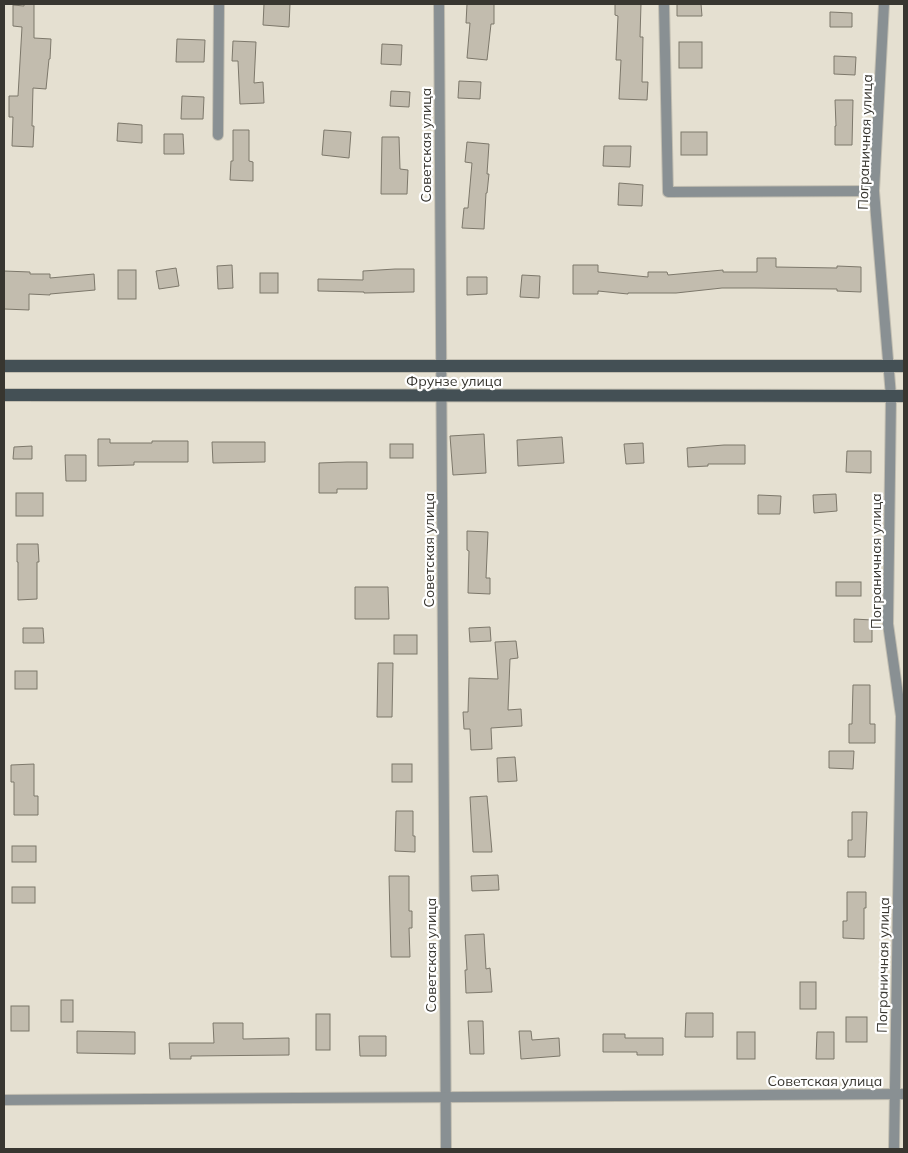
<svg xmlns="http://www.w3.org/2000/svg" width="908" height="1153" font-family="Mulish,sans-serif">
<style>
.building{fill:#c2bcae;stroke:#7d786b}
.lines{fill:none;stroke-linecap:round;stroke-linejoin:round}
.street-casing{stroke:#c2beb1;stroke-width:12}
.primary-casing{stroke:#c2beb1;stroke-width:14}
.street{stroke:#899093;stroke-width:10}
.primary{stroke:#445055;stroke-width:12}
.labels{text-anchor:middle;stroke-width:4.5;stroke-linejoin:round;paint-order:stroke}
.street-label{font-size:14px;fill:#383630;stroke:#fff}
</style>
<rect width="100%" height="100%" fill="#e5e0d1"/>
<g class="building">
<polygon points="24,4 34,4 34,38 51,39 50,59 49,59 46,89 33,88 32,126 34,126 33,147 12,146 13,117 9,117 9,96 18,96 22,27 13,26 13,5 24,6"/>
<polygon points="264,4 290,4 289,27 263,25"/>
<polygon points="467,4 494,4 494,24 491,24 487,60 467,58 470,23 466,23"/>
<polygon points="615,4 641,4 640,37 643,37 642,82 648,82 647,100 619,99 621,60 616,60 618,16 615,15"/>
<polygon points="677,4 701,4 702,16 677,16"/>
<polygon points="830,12 852,13 852,27 830,27"/>
<polygon points="177,39 205,40 204,62 176,62"/>
<polygon points="233,41 256,42 254,83 263,82 264,103 240,104 238,61 232,61"/>
<rect x="679" y="42" width="23" height="26"/>
<polygon points="382,44 402,45 401,65 381,64"/>
<polygon points="834,56 856,57 855,75 834,74"/>
<polygon points="459,81 481,82 480,99 458,98"/>
<polygon points="391,91 410,92 409,107 390,106"/>
<polygon points="182,96 204,97 203,119 181,119"/>
<polygon points="835,100 853,100 852,145 835,145 835,126 836,126"/>
<polygon points="118,123 142,125 142,143 117,141"/>
<polygon points="233,130 249,130 249,161 253,162 253,181 230,180 231,161 233,161"/>
<polygon points="324,130 351,132 349,158 322,155"/>
<rect x="681" y="132" width="26" height="23"/>
<polygon points="164,134 183,134 184,154 164,154"/>
<polygon points="382,137 399,137 400,169 408,170 407,194 381,194"/>
<polygon points="467,142 489,144 487,174 489,174 487,193 486,193 484,229 462,228 464,208 468,208 472,163 465,162"/>
<polygon points="604,146 631,146 630,167 603,166"/>
<polygon points="619,183 643,185 642,206 618,205"/>
<polygon points="757,258 776,258 776,267 837,268 837,266 861,267 861,292 837,291 837,289 754,288 722,288 676,293 628,293 628,294 598,291 598,294 573,294 573,265 598,265 598,272 648,277 648,272 667,272 668,275 723,270 723,272 757,272"/>
<polygon points="232,265 233,288 218,289 217,266"/>
<polygon points="176,268 179,286 159,289 156,271"/>
<polygon points="395,269 414,269 414,292 364,293 364,292 318,291 318,279 363,280 363,271"/>
<rect x="118" y="270" width="18" height="29"/>
<polygon points="4,271 30,272 30,274 50,274 50,278 94,274 95,290 50,294 50,295 29,294 29,310 4,309"/>
<rect x="260" y="273" width="18" height="20"/>
<polygon points="522,275 540,276 539,298 520,297"/>
<polygon points="467,277 487,277 487,294 467,295"/>
<polygon points="484,434 486,473 453,475 450,436"/>
<polygon points="562,437 564,463 518,466 517,440"/>
<polygon points="98,439 110,439 110,443 152,443 152,441 188,441 188,462 134,462 134,465 98,466"/>
<polygon points="212,442 265,442 265,462 213,463"/>
<polygon points="643,443 644,463 626,464 624,444"/>
<rect x="390" y="444" width="23" height="14"/>
<polygon points="724,445 745,445 745,464 708,464 708,466 688,467 687,448"/>
<polygon points="32,446 32,459 13,459 14,447"/>
<polygon points="847,451 871,451 871,473 846,472"/>
<polygon points="65,455 86,455 86,481 66,481"/>
<polygon points="347,462 367,462 367,489 337,489 337,493 319,493 319,463"/>
<rect x="16" y="493" width="27" height="23"/>
<polygon points="836,494 837,511 814,513 813,495"/>
<polygon points="758,495 781,496 780,514 758,514"/>
<polygon points="467,531 488,532 486,578 490,578 490,594 468,593 469,551 467,550"/>
<polygon points="17,544 38,544 39,562 37,562 37,599 18,600 18,562 17,562"/>
<rect x="836" y="582" width="25" height="14"/>
<polygon points="355,587 388,587 389,619 355,619"/>
<polygon points="854,619 872,620 872,642 854,642"/>
<polygon points="490,627 491,641 470,642 469,628"/>
<polygon points="23,628 43,628 44,643 23,643"/>
<rect x="394" y="635" width="23" height="19"/>
<polygon points="516,641 518,658 510,659 508,710 521,709 522,726 491,728 492,749 471,750 470,729 464,729 463,712 468,712 469,678 498,679 495,642"/>
<polygon points="378,663 393,663 392,717 377,717"/>
<rect x="15" y="671" width="22" height="18"/>
<polygon points="853,685 870,685 870,724 875,724 875,743 849,743 849,724 852,724"/>
<polygon points="829,751 854,751 853,769 829,768"/>
<polygon points="515,757 517,781 498,782 497,758"/>
<polygon points="34,764 34,796 38,796 38,815 14,815 14,782 11,782 11,765"/>
<rect x="392" y="764" width="20" height="18"/>
<polygon points="487,796 492,852 473,852 470,797"/>
<polygon points="396,811 413,811 413,836 415,836 415,852 395,851"/>
<polygon points="852,812 867,812 865,857 848,857 848,840 852,840"/>
<rect x="12" y="846" width="24" height="16"/>
<polygon points="498,875 499,890 472,891 471,876"/>
<polygon points="389,876 409,876 409,911 412,911 412,928 409,928 410,957 391,957"/>
<rect x="12" y="887" width="23" height="16"/>
<polygon points="847,892 866,892 866,908 864,908 864,939 843,938 843,921 847,921"/>
<polygon points="484,934 486,969 490,968 492,992 466,993 465,970 467,970 465,935"/>
<rect x="800" y="982" width="16" height="27"/>
<rect x="61" y="1000" width="12" height="22"/>
<rect x="11" y="1006" width="18" height="25"/>
<polygon points="686,1013 713,1013 713,1037 685,1037"/>
<rect x="316" y="1014" width="14" height="36"/>
<rect x="846" y="1017" width="21" height="25"/>
<polygon points="468,1021 483,1021 484,1054 470,1054"/>
<polygon points="213,1023 243,1023 243,1039 289,1038 289,1055 191,1056 191,1059 170,1059 169,1043 214,1043"/>
<polygon points="77,1031 135,1032 135,1054 77,1053"/>
<polygon points="519,1031 531,1031 532,1040 559,1038 560,1056 521,1059"/>
<rect x="737" y="1032" width="18" height="27"/>
<polygon points="817,1032 834,1032 834,1059 816,1059"/>
<polygon points="603,1034 625,1034 625,1038 663,1038 663,1055 637,1055 637,1052 603,1052"/>
<polygon points="359,1036 386,1036 386,1056 360,1056"/>
</g>
<g class="lines">
<g class="street-casing">
<g id="street">
<polyline points="439,4 446,1149"/>
<polyline points="664,4 668,192 874,191"/>
<polyline points="884,4 874,191 891,396 888,624 901,716 894,1149"/>
<polyline points="218,135 219,4"/>
<polyline points="4,1100 904,1094"/>
</g>
</g>
<g class="primary-casing">
<g id="primary">
<polyline points="4,366 904,366"/>
<polyline points="4,395 904,396"/>
</g>
</g>
<use href="#street" class="street"/>
<use href="#primary" class="primary"/>
</g>
<g class="labels">
<g class="street-label">
<text transform="translate(865 142) rotate(-88)" y="5">Пограничная улица</text>
<text transform="translate(426 145) rotate(-90)" y="5">Советская улица</text>
<text x="454" y="386">Фрунзе улица</text>
<text transform="translate(429 550) rotate(-90)" y="5">Советская улица</text>
<text transform="translate(876 561) rotate(-90)" y="5">Пограничная улица</text>
<text transform="translate(431 955) rotate(-90)" y="5">Советская улица</text>
<text transform="translate(883 965) rotate(-89)" y="5">Пограничная улица</text>
<text x="825" y="1086">Советская улица</text>
</g>
</g>
<rect width="908" height="1153" fill="none" stroke="#383630" stroke-width="10"/>
</svg>
